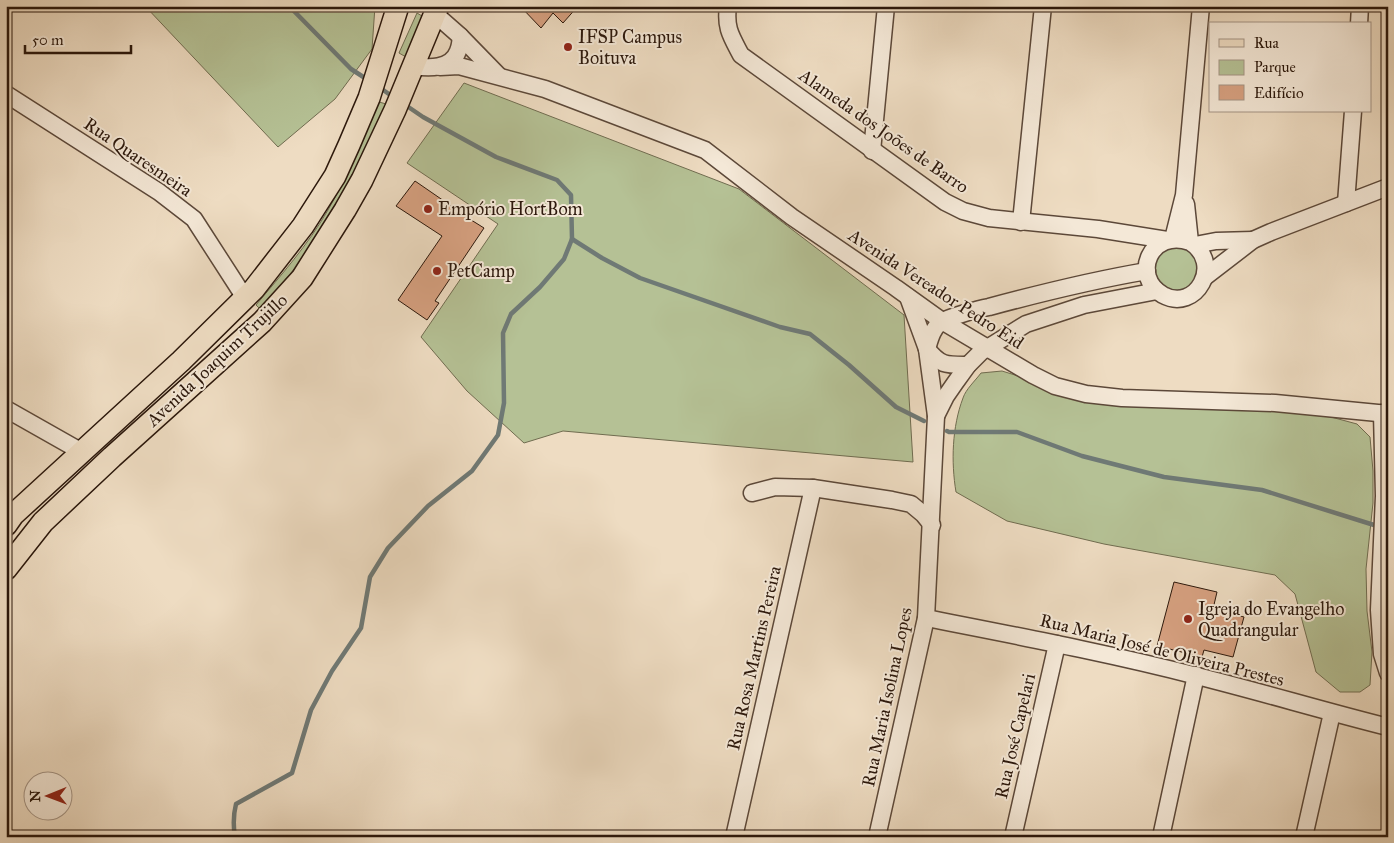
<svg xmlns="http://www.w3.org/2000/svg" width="1394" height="843" font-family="'IM FELL Great Primer',serif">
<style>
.green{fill:#b5c195;stroke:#706c50}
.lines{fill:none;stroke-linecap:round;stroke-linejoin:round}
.stream{stroke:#6f7975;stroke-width:4.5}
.building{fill:#d7a181;stroke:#2b170b}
.minor-casing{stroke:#5c4839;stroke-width:19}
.major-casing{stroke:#2b170b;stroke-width:24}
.minor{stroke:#f4e8d7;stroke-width:16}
.major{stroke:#eedcc2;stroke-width:21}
.poi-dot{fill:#8f2418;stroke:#f4e8d7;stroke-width:2}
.labels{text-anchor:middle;stroke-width:4;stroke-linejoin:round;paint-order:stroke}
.poi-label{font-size:18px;fill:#2b170b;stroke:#f4e8d7;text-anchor:start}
.street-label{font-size:18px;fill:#2b170b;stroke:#f4e8d7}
</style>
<rect width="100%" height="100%" fill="#eedcc2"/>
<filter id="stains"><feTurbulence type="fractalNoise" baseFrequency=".004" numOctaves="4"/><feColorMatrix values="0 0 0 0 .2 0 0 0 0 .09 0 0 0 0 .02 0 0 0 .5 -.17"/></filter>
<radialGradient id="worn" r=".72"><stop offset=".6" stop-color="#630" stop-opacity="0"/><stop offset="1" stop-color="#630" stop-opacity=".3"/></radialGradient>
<g class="green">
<polygon points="145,6 375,6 372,49 335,99 278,147"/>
<polygon points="417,13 422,16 425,21 406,57 399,53"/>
<polygon points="464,83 739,189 904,315 913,462 563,431 524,443 467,391 421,337 498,224 407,163"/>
<path d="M379 102 390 105 371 146 309 252 260 309 256 305C281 275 308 245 328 210 348 176 363 138 379 102Z"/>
<path d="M1188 246 1201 264 1193 286C1188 288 1182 291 1177 292 1162 293 1151 274 1155 260 1157 255 1163 250 1166 247Z"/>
<path d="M1002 371 1102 402 1192 409 1275 411 1331 417 1357 424 1370 437 1373 471V503L1366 569 1367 611 1372 652 1370 685 1360 692H1340L1316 672 1295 594 1275 575 1104 544 1007 521 956 492C951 462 952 427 963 398 966 389 975 381 981 373Z"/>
</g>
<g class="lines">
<g class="stream">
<polyline points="289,6 351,69 368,80"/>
<polyline points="379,87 393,97"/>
<polyline points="572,239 602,258 640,278 780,327 810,334 849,365 896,407 924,421"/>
<polyline points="947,431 949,432 1017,432 1082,456 1164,477 1262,490 1374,525"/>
<path d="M235 837C233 825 233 816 236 804L292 773 311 710 332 671 361 628 370 577 388 548 428 506 472 471 498 435 504 403 503 333 511 314 540 287 564 259 572 239 571 195 557 180 496 157 423 117 404 104"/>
</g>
</g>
<g class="building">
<polygon points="520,6 578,6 563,23 553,13 541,28"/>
<polygon points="415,181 460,212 460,213 484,228 435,301 439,303 427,320 398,300 442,236 396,206"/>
<polygon points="1174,582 1217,592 1213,609 1244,617 1233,657 1204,650 1202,657 1157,646"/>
</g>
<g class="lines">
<g class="minor-casing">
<g id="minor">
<path d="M728 6C725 28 731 36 741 55L945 202 963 211 989 218 1098 229 1167 240"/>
<polyline points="1359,24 1360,6"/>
<polyline points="460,36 498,75"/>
<path d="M412 66C428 68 451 70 458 51 460 46 461 41 460 36L435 14"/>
<polyline points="440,67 459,66 545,89 705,150 792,217 896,288 942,321 1033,375 1055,386 1086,394 1122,398 1275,403 1388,414"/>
<polyline points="6,94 159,192 194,219 245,298"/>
<polyline points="872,151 886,6"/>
<polyline points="1346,203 1353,111"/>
<path d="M1186 204 1190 242C1224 263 1196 313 1163 295 1130 276 1151 228 1190 242"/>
<polyline points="1021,222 1043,6"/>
<polyline points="1173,239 1184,195 1201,6"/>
<polyline points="1195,245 1216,241 1253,240"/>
<polyline points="1205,277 1253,240 1271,232 1388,187"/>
<path d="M927 349C930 339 932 329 941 322 949 317 978 309 989 307 1041 293 1094 280 1147 271"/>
<path d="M927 349C941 366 946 365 968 365"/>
<polyline points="6,409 82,452"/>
<polyline points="1382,413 1384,496 1379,610 1382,654 1388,673"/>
<polyline points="936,416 946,396 955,383 968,365 981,352 1026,324 1084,305 1157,291"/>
<polyline points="752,493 775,487 813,488 892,500 911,504 923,514 932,525"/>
<path d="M926 618C1017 636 1108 653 1197 676 1261 692 1324 711 1388 727"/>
<polyline points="734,837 813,488"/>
<polyline points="877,837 926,618 936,416 927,349 908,297"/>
<polyline points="1013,837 1057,644"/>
<polyline points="1161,837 1196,675"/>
<polyline points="1304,837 1332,713"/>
</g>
</g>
<g class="major-casing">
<g id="major">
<polyline points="6,525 13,515 181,361 254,289 303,226 335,176 349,145 369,98 398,6"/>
<polyline points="6,569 43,522 112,457 262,322 302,278 345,210 362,180 395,110 438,6"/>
</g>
</g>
<use href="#minor" class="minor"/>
<use href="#major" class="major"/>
</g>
<g class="poi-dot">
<circle cx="568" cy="47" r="5"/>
<circle cx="428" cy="209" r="5"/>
<circle cx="437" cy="271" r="5"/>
<circle cx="1188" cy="619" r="5"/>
</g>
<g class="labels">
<g class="poi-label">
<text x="578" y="43">IFSP Campus<tspan x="578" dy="21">Boituva</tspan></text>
<text x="438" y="215">Empório HortBom</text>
<text x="447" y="277">PetCamp</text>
<text x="1198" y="615">Igreja do Evangelho<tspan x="1198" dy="21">Quadrangular</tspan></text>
</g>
<g class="street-label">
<text transform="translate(884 131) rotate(35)" y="6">Alameda dos Joões de Barro</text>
<text transform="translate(138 157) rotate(34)" y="6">Rua Quaresmeira</text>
<text transform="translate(936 289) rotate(33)" y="6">Avenida Vereador Pedro Eid</text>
<text transform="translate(217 360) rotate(-43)" y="6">Avenida Joaquim Trujillo</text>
<text transform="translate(1162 650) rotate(14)" y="6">Rua Maria José de Oliveira Prestes</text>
<text transform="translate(754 658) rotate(-77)" y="6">Rua Rosa Martins Pereira</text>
<text transform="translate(887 697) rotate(-78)" y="6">Rua Maria Isolina Lopes</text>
<text transform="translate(1015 736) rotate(-77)" y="6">Rua José Capelari</text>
</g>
</g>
<rect width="1394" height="843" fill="none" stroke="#eedcc2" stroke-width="25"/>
<rect x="8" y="8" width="1379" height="828" fill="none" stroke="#2b170b" stroke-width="2.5"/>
<rect x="12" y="12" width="1369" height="818" fill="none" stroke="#2b170b"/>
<rect x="1209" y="22" width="162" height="90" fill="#f4e8d7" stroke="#a49485"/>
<rect x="1219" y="39" width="25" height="8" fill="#eedcc2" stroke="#a49485"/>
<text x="1254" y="48" font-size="15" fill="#2b170b">Rua</text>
<rect x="1219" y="60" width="25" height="15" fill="#b5c195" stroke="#a49485"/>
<text x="1254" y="72" font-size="15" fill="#2b170b">Parque</text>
<rect x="1219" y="85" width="25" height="15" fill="#d7a181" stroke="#a49485"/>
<text x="1254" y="98" font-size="15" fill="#2b170b">Edifício</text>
<g transform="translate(48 796) rotate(269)"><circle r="24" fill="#f4e8d7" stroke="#a49485"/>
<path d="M0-4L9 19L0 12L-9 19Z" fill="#8f2418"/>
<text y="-8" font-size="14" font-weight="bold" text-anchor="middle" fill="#2b170b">N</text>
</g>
<path d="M25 45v8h106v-8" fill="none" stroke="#2b170b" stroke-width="2.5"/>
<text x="32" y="45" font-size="15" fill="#2b170b" stroke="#f4e8d7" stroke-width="4" paint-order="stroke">50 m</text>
<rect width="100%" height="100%" filter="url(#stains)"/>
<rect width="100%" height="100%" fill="url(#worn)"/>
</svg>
